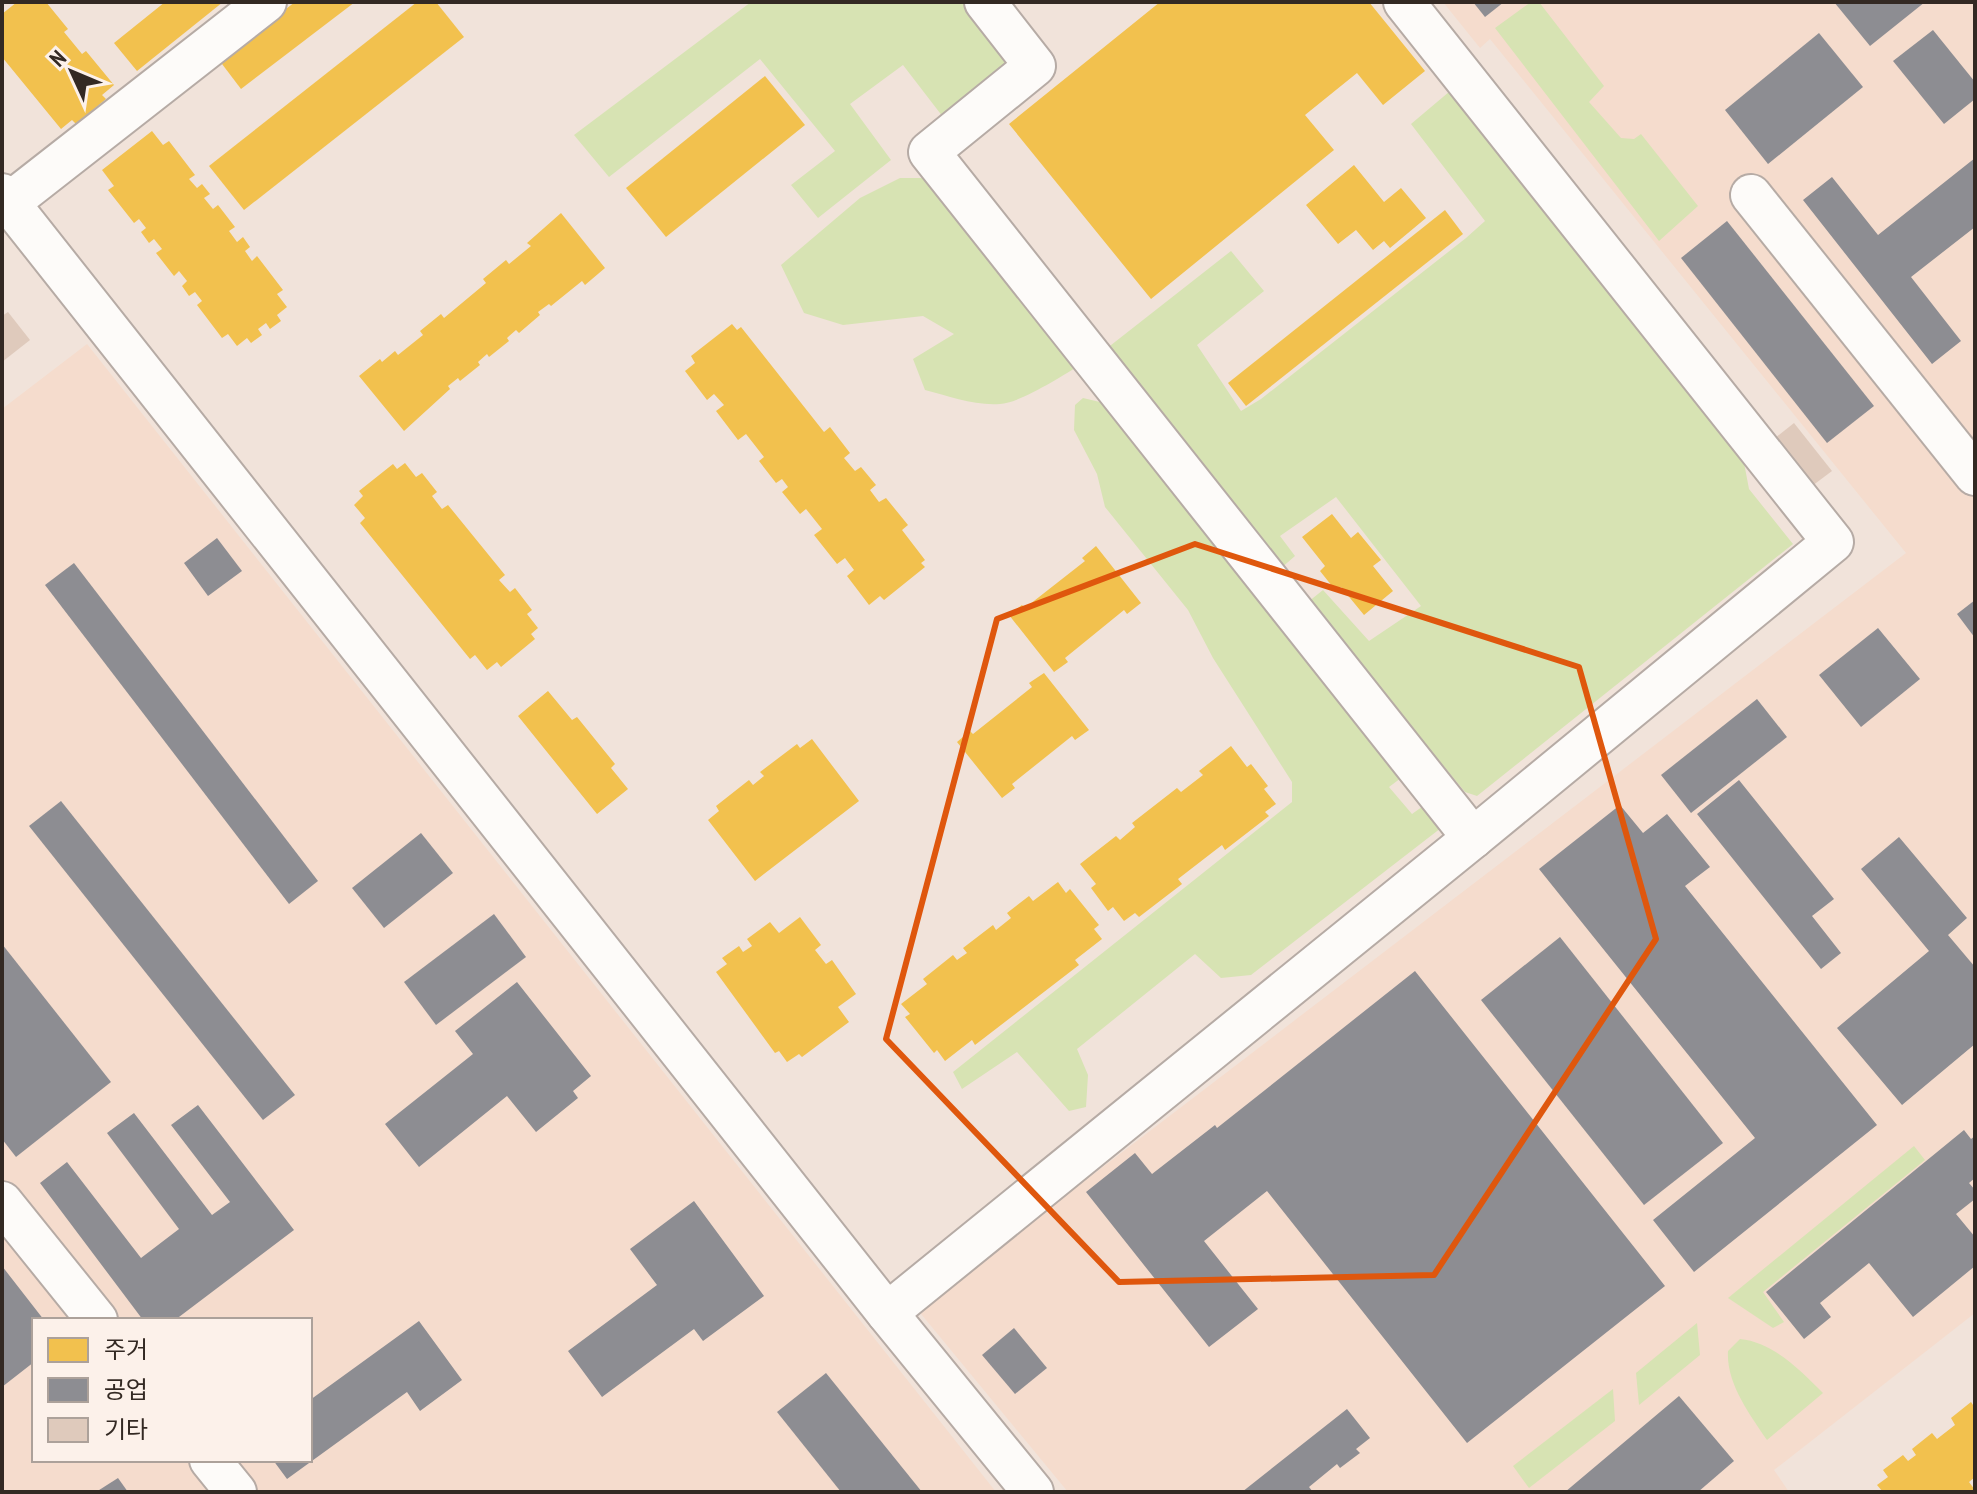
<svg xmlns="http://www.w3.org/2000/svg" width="1977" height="1494" font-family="'PT Sans Narrow','Noto Sans KR',sans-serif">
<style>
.built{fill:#f5dccd;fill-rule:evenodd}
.green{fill:#d7e3b3}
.homes{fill:#f2c14e}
.industry{fill:#8d8d92}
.building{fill:#dfcabc}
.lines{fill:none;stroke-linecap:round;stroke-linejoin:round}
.minor-casing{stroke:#b6aba5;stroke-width:44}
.minor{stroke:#fdfbf9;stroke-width:40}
.marked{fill:none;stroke:#df570d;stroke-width:6;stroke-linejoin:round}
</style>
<rect width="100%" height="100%" fill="#f1e3da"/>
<g class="built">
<polygon points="1443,2 1975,2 1975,1313 1774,1470 1789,1492 1068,1492 917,1309 1906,553 1490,39 1480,48"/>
<path d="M87 344 996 1492H2V409ZM34 1320H310V1460H34Z"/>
</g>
<g class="green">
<polygon points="751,2 973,2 1017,58 943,117 903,65 850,104 891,160 818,218 791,185 835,151 760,59 609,177 574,135"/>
<polygon points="1531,2 1539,2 1604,86 1589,102 1621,138 1634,139 1641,134 1698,206 1659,241 1495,28"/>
<polygon points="1456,86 1741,447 1749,489 1793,544 1477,796 1465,792 1308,602 1323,590 1369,641 1421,606 1336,497 1280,536 1295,556 1280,569 1106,349 1231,251 1264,291 1197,345 1241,411 1261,399 1466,238 1485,221 1411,124"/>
<path d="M900 178H927L1080 365C1062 376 1020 403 1000 404 975 406 949 396 925 390L913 359 954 334 923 316 843 325 804 313 781 265 860 198Z"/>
<polygon points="1083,398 1104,403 1401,778 1389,787 1412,814 1426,804 1441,828 1251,975 1221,978 1195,954 1077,1049 1088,1075 1086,1107 1069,1111 1017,1052 962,1089 953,1072 1292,802 1292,782 1213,658 1188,610 1105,507 1097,474 1074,430 1075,405"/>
<polygon points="1914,1146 1925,1160 1763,1292 1784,1322 1773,1328 1728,1298"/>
<polygon points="1697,1323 1700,1355 1639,1405 1636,1373"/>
<path d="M1740 1339C1773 1342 1801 1371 1823 1393L1767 1440C1750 1415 1726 1383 1728 1351Z"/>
<polygon points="1613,1389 1615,1421 1529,1488 1513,1466"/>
</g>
<g class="homes">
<polygon points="17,2 46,2 68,29 64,32 82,54 86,51 114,85 102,95 106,99 76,124 72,120 61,129 2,57 2,14"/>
<polygon points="165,2 223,2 137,71 114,43"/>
<polygon points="295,2 355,2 241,89 219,60"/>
<polygon points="417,2 436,2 464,37 244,210 209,166"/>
<polygon points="1160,2 1369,2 1425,71 1383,105 1357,73 1305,115 1334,150 1151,299 1009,124"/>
<polygon points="765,76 805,125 666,237 626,188"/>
<polygon points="152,131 163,145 169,141 195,175 189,179 197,188 202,184 210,194 204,198 213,209 218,205 235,227 229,231 237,242 243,237 250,247 245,251 252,261 257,256 283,290 277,294 287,307 277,315 281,321 270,329 266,323 258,329 262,335 251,343 247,338 237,346 228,334 222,338 197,305 202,301 195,292 189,296 182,286 187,281 179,271 174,276 156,253 162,249 154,239 149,243 141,232 146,228 139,219 134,223 108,190 114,186 102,170"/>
<polygon points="1354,165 1384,202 1401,188 1426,218 1390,248 1384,241 1373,250 1356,230 1338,244 1306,205"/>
<polygon points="1445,210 1463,234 1246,406 1228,383"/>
<polygon points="561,213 605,268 585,285 582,281 551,306 549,304 538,312 540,315 519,333 516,330 507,338 509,341 489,357 487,354 478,362 480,365 460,381 458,378 448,386 450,389 404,431 359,376 380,359 382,362 395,351 398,355 423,335 420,331 441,314 444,318 486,283 483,279 506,260 509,264 531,246 527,243"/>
<polygon points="732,324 737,330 741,327 824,432 830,427 850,453 844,458 855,471 861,467 876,485 870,490 879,502 886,498 908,525 902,530 925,560 921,563 925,567 884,600 880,596 869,605 847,576 854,570 845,558 837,564 814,535 822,529 806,509 800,514 782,492 788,487 782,479 776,483 759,461 764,457 746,434 738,440 716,411 724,405 714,394 707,400 685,371 695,363 691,356"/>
<polygon points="405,463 416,477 422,473 437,492 432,496 442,509 448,505 505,575 499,580 510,592 515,588 532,610 527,614 538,628 531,634 535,639 501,667 497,662 487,670 475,655 470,659 360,523 365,518 354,505 363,496 359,491 393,464 397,469"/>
<polygon points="1332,514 1351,538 1358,532 1381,560 1373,566 1393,591 1364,615 1341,587 1336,591 1320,571 1325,566 1302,537"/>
<polygon points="1096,546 1141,603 1127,614 1124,610 1065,658 1068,662 1054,672 1009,615 1022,605 1025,608 1085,561 1082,558"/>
<polygon points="1044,673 1089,730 1075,740 1072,736 1012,784 1015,788 1002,798 957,742 970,731 973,734 1032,687 1029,683"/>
<polygon points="548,691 572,720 577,717 615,764 611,768 628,789 597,814 518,716"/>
<polygon points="812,739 859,801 755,881 708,820 719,811 716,806 749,780 753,785 764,776 760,772 797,744 800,748"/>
<polygon points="1231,746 1247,767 1251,764 1268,786 1264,789 1276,804 1265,812 1269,816 1225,850 1222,845 1178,879 1182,884 1139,917 1135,913 1124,921 1113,907 1108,911 1091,888 1096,884 1080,864 1116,836 1120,840 1135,827 1132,823 1177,788 1181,792 1203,775 1199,771"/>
<polygon points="1058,882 1066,893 1070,889 1099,925 1094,929 1102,939 1075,960 1079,965 975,1045 972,1040 945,1061 937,1050 934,1053 905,1017 910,1014 901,1004 927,984 923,979 953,955 957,960 967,953 963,948 993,925 996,930 1011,918 1007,913 1029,896 1033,901"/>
<polygon points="800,917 821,945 815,950 826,964 832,960 856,994 838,1007 849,1022 802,1057 799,1054 787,1062 779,1051 775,1053 716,972 727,964 722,958 739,946 743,952 752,946 747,939 770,922 779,933"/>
<polygon points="1971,1402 1975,1408 1975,1477 1969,1482 1975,1490 1883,1492 1877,1485 1888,1477 1883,1470 1903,1455 1908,1461 1916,1455 1912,1449 1932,1433 1937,1439 1955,1425 1951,1418"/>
</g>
<g class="industry">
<polygon points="1473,2 1504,2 1485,17"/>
<polygon points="1834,2 1925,2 1870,46"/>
<polygon points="1933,30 1975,82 1975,99 1944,124 1893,61"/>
<polygon points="1819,33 1863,87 1768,164 1725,110"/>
<polygon points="1975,158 1975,227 1911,277 1961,341 1932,364 1803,200 1832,177 1878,235"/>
<polygon points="1727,221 1874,406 1827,443 1681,258"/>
<polygon points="217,538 242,571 208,596 184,563"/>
<polygon points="74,563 318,881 289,904 45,585"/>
<polygon points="1975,600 1975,638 1957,614"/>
<polygon points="1878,628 1920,679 1861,727 1819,675"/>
<polygon points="1757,699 1787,737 1691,813 1661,775"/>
<polygon points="1739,780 1834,899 1812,916 1841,953 1821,969 1697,814"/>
<polygon points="61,801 295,1095 263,1120 29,826"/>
<polygon points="1620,805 1643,833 1667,814 1710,867 1685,886 1877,1125 1694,1272 1653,1220 1755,1138 1539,869"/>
<polygon points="421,833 453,873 384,928 352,888"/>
<polygon points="1899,837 1967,918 1948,935 1975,967 1975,1044 1902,1105 1837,1028 1929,951 1861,869"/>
<polygon points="494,914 526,957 436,1025 404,982"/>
<polygon points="1560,937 1723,1143 1644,1205 1481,1000"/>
<polygon points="2,944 111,1082 16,1157 2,1139"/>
<polygon points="1415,971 1665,1286 1467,1443 1267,1191 1204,1241 1258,1309 1209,1347 1086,1192 1135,1153 1152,1174 1215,1125 1217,1128"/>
<polygon points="517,982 591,1076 573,1091 578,1098 536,1132 507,1096 419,1167 385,1124 473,1054 455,1031"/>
<polygon points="198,1105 294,1230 175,1320 143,1320 40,1183 67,1162 141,1258 179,1229 107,1133 134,1113 212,1215 230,1202 171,1125"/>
<polygon points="1964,1130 1971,1139 1975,1136 1975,1178 1969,1183 1975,1190 1975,1199 1956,1214 1975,1237 1975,1266 1913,1317 1869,1263 1820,1303 1831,1317 1804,1339 1766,1292"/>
<polygon points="694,1201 764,1296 703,1341 694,1329 602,1397 568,1351 657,1285 630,1249"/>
<polygon points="2,1266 44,1320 34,1320 34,1362 2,1387"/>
<polygon points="419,1321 462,1380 420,1411 407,1392 287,1479 273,1460 310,1460 310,1400"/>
<polygon points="1014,1328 1047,1368 1015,1394 982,1355"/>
<polygon points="826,1373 922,1492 841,1492 777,1412"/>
<polygon points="1679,1396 1734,1461 1698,1492 1565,1492"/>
<polygon points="1347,1409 1370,1438 1356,1449 1360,1453 1340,1468 1337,1464 1309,1487 1313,1492 1242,1492"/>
<polygon points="118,1478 128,1492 96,1492"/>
</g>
<g class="building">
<polygon points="8,312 30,340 2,362 2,316"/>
<polygon points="1794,423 1832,471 1812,486 1775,438"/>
</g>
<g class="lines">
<g class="minor-casing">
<g id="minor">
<polyline points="985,2 1035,66 929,152 1473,838"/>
<polyline points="2,194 887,1313 1033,1492"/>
<polyline points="1751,195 1975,475"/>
<polyline points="9,203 266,2"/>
<polyline points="2,1202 97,1320"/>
<polyline points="887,1313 1473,838 1833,542 1404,2"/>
<polyline points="210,1460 236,1492"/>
</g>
</g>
<use href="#minor" class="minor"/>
</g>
<path class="marked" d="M1195 544 1579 667 1656 939 1434 1275 1119 1282 886 1039 997 619Z"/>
<rect width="1977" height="1494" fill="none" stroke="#332923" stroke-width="8"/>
<rect x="32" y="1318" width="280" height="144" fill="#fcf1ea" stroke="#aca19a" stroke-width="2"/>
<rect x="48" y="1338" width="40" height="24" fill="#f2c14e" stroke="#aca19a" stroke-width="2"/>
<text x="104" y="1358" font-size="24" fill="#332923">주거</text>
<rect x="48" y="1378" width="40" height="24" fill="#8d8d92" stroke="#aca19a" stroke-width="2"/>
<text x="104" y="1398" font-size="24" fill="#332923">공업</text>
<rect x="48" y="1418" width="40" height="24" fill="#dfcabc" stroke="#aca19a" stroke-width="2"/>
<text x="104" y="1438" font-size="24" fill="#332923">기타</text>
<g transform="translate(72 72) rotate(314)" stroke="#fcf1ea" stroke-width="6" paint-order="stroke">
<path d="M0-6L14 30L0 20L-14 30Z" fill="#332923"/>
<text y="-12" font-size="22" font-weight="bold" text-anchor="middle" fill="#332923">N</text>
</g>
</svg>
